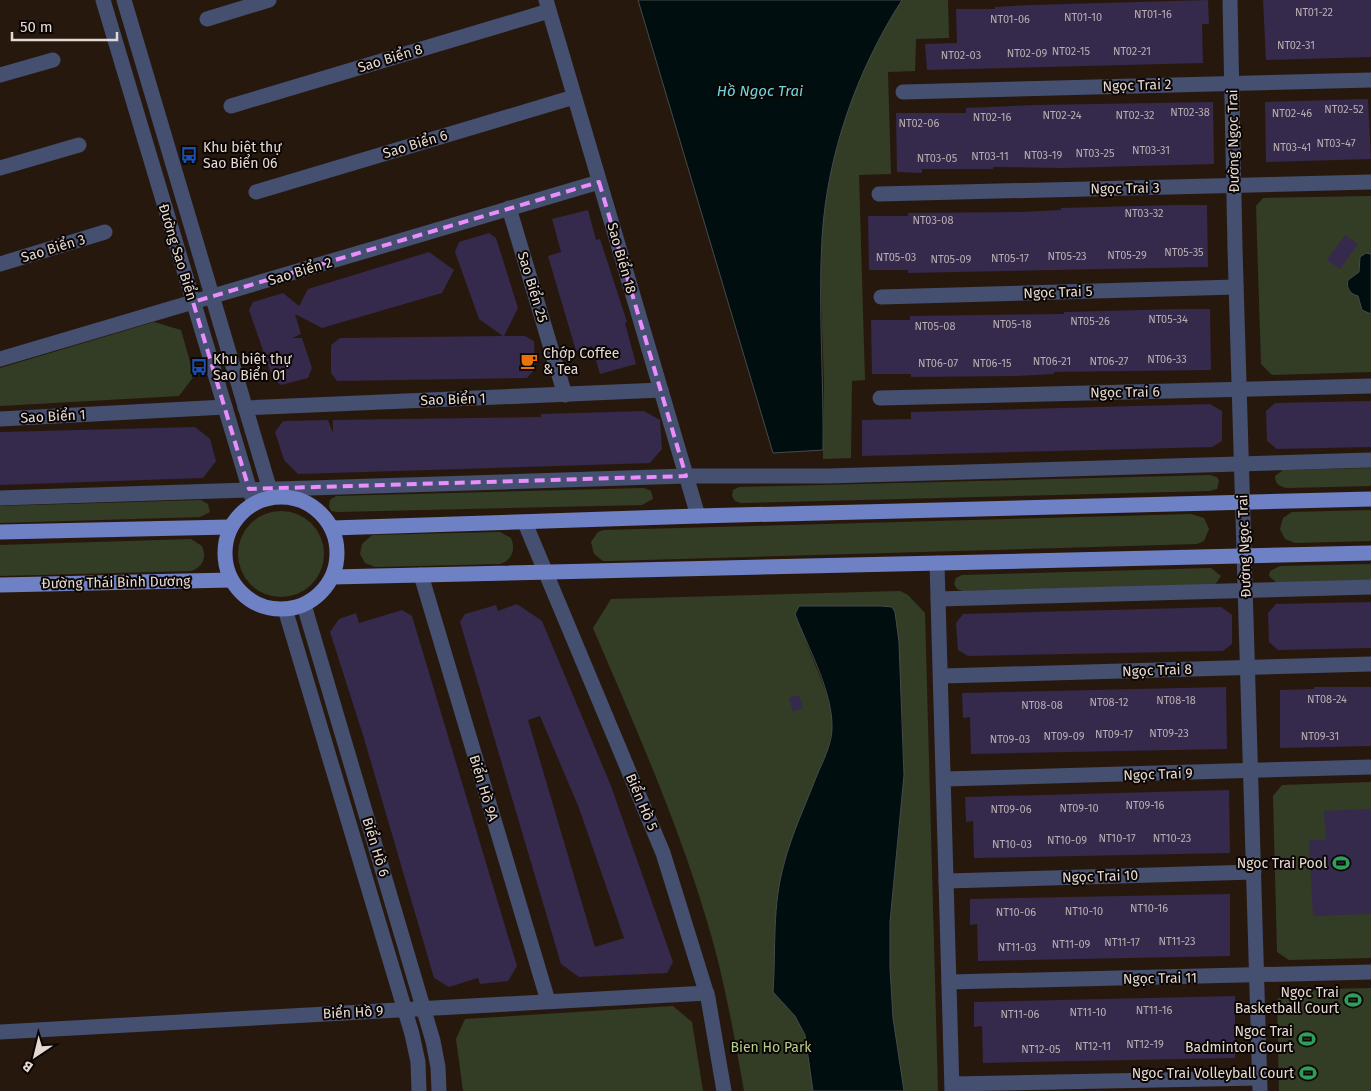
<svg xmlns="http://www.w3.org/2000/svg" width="1371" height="1091" font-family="'Fira Sans',sans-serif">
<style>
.green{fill:#333d26}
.water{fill:#000e0f;stroke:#454b4a}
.building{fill:#35294c;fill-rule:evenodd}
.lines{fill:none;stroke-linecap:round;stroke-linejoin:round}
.minor{stroke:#454f70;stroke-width:15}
.major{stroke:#6e81c4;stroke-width:15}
.marked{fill:none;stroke:#ea8dfd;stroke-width:4;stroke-dasharray:10 6;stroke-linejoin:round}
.labels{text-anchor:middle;stroke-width:4;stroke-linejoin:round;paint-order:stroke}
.number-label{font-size:11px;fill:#b9aeb1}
.street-label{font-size:14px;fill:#e5dad3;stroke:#0b0503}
.poi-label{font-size:14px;fill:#e5dad3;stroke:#0b0503;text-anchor:end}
.park-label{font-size:14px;fill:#b3cf8d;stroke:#0b0503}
.water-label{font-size:15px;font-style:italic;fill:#74d6dd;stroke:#0b0503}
</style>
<rect width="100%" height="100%" fill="#27180e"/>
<g class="green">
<path d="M902 0H948L949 38 916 39 915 71 888 72 891 174 859 175 865 380 852 381 851 458 823 459C823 434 824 408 824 383 823 335 819 287 822 239 826 155 857 70 902 0Z"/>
<polygon points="1371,196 1371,372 1272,375 1261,364 1256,206 1263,198"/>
<polygon points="154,322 181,330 194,376 179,396 0,406 0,368"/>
<path d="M1371 468V486L1287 488C1280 487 1275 484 1275 476L1283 470Z"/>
<polygon points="1210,475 1217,477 1219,481 1217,489 1209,491 741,503 735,501 732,496 733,490 739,487"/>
<polygon points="644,488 651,491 653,499 642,505 337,512 331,511 329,506 330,500 336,496"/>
<polygon points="201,500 208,504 210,512 200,517 0,523 0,506"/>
<polygon points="1371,510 1371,541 1295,543 1285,539 1280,529 1283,518 1292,512"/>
<circle cx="281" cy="554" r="43"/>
<polygon points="1191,514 1204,518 1209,529 1204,541 1197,544 610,561 603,561 594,554 591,542 598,532 604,530"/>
<path d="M500 532 511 538C516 550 512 560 500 564L375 567 365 563 360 554 362 544 372 535Z"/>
<path d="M191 539 202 546C207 557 203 567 191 571L0 576V545Z"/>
<polygon points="1371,564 1371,580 1277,583 1269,576 1270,571 1280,566"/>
<polygon points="1211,568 1221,576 1215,585 963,591 957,589 954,584 956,578 962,575"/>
<path d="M900 591 908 595 925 613 938 1091H904L893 1018 890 968V922L904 775 902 708 795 614 826 692 832 715V731L827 753 784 862 773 992 795 1016 805 1035 813 1091H744C734 1034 724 977 707 921 677 820 634 724 593 628L611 599Z"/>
<polygon points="1371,782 1371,958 1289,960 1277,952 1273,796 1282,785"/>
<polygon points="1371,988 1371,1091 1279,1091 1277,1000 1287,990"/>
<polygon points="673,1006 692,1022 703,1091 463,1091 456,1039 465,1019"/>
</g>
<g class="water">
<path d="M638 0H902C857 70 827 154 822 238 818 309 824 380 823 450L773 453Z"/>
<path d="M1366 253 1371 254V314L1362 310 1358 296C1350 294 1346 288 1348 280L1359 272 1360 257Z"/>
<path d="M799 606H881L892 607 895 612 899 642 904 775 890 922V968L893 1018 904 1091H813L805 1035 795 1016 773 992C776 949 772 906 784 864 792 833 806 804 817 775 823 761 832 744 832 728 833 692 808 648 795 614Z"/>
</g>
<g class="building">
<polygon points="1208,0 1209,24 1202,24 1203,63 927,70 925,44 957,43 956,9 995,9 995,7 1032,5"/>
<polygon points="1263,0 1371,0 1371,57 1266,60"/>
<polygon points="1368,99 1371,159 1266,162 1265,102"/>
<polygon points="1213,102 1214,164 1063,168 993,167 993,169 922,169 922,173 897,172 896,113 966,113 966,108 1036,105"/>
<polygon points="1176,205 1207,205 1208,267 908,273 908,270 869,270 868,216 908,216 908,213 1022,212 1061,210 1061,208"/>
<polygon points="588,210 596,240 600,239 627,322 625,323 636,364 600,374 592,346 576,351 548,256 561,252 552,219"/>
<polygon points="489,233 496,238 518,308 504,336 525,336 534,341 535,369 527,378 337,381 331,373 331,345 340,338 503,336 479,319 455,252 459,242"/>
<polygon points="1345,235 1358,244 1340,269 1327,260"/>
<polygon points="429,252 454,270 442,293 322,328 295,314 301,334 292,338 302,338 312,368 308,378 281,385 273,379 249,310 253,302 283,293 299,306 308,289"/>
<polygon points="1179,309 1210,309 1211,370 1054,372 1054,374 1017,376 911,377 911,374 872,374 871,320 910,320 910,316 1064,314 1064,312"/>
<polygon points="1371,401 1371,447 1277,449 1267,441 1266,411 1275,403"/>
<polygon points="1210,404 1222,411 1222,441 1212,447 862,456 862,420 911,419 911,412"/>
<polygon points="644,411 660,420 662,449 650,463 298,474 284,460 275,432 283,421 328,420 333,433 333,420 541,417 541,414"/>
<polygon points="195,427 210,439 216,461 203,478 0,485 0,432"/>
<polygon points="1371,602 1371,648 1278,650 1269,642 1268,613 1276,604"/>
<path d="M517 604 542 621 611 786 673 962 667 973 579 977 561 964 460 622 465 614 496 605 498 611ZM540 716 579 808 624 938 595 947 528 720Z"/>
<polygon points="1221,607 1232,615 1232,644 1223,651 968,656 958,650 956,623 963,614"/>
<polygon points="402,610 412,616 517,966 508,981 480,984 478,978 449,987 434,978 363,735 330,632 339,619 356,613 359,623"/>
<polygon points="1226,687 1227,749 971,754 970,717 963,718 962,693"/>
<polygon points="1314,687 1371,687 1371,746 1280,748 1280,690 1314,689"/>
<polygon points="799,695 803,708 793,712 789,698"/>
<polygon points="1229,790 1230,853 974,858 973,821 966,822 965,797"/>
<polygon points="1371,809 1371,914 1313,916 1309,840 1326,840 1324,811"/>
<polygon points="1230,894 1230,956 978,961 977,924 970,925 970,899"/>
<polygon points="1235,996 1235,1058 983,1063 982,1026 974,1027 974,1002"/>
</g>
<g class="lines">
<g class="minor">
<polyline points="103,0 254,504"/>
<polyline points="124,0 272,497"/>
<polyline points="546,0 698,516"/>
<polyline points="1230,0 1235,248 1260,1091"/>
<polyline points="207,19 269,0"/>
<polyline points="0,75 53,60"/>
<polyline points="903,92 1371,80"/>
<polyline points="231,106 549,11"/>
<polyline points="0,168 79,145"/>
<polyline points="256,192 574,97"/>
<polyline points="879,194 1371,182"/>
<polyline points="509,208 565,395"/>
<polyline points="0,264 105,232"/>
<polyline points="881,297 1236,287"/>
<polyline points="0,359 599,182"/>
<polyline points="880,398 1371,386"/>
<polyline points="245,408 661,390"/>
<polyline points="0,419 225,407"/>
<polyline points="0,498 686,476 828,476 1371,460"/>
<polyline points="525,523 663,853 708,998 724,1091"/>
<polyline points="937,563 952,1091"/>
<polyline points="421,575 548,1001"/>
<polyline points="938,599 1371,587"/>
<polyline points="304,605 433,1041 438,1067 439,1091"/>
<polyline points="285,609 412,1034 418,1062 419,1091"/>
<polyline points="942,676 1371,664"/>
<polyline points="944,779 1371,767"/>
<polyline points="946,881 1254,872"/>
<polyline points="949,982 1371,972"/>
<polyline points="0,1032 707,993"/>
<polyline points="952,1084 1260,1078"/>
</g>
<g class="major">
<circle cx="281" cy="553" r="56"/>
<polyline points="332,528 698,516 1371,499"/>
<polyline points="0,532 230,527"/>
<polyline points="332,577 1371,553"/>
<polyline points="0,585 231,580"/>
</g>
</g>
<path class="marked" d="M599 182 686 476 249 489 193 302Z"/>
<defs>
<g id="bus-bare" transform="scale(1.35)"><path d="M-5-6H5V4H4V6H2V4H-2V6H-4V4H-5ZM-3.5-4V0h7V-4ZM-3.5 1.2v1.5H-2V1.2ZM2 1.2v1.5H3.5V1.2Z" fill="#1a4fb4" stroke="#0b0503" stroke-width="2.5" paint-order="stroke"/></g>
<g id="cafe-bare" transform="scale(1.35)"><path d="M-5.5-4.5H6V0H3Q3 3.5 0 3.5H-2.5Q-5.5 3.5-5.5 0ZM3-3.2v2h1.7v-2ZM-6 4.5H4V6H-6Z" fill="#e8710a" stroke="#0b0503" stroke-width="2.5" paint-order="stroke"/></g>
<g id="stadium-bare" transform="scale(1.35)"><path d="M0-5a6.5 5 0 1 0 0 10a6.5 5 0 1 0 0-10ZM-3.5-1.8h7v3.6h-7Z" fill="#2e9e5b" stroke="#0b0503" stroke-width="2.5" paint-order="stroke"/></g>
</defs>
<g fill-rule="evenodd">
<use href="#bus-bare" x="189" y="155"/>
<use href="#cafe-bare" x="529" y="361"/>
<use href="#bus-bare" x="199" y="367"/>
<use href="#stadium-bare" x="1341" y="863"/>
<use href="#stadium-bare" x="1353" y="1000"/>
<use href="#stadium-bare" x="1307" y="1039"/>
<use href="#stadium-bare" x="1308" y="1073"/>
</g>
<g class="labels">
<g class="number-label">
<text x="1314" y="16">NT01-22</text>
<text x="1153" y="18">NT01-16</text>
<text x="1083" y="21">NT01-10</text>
<text x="1010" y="23">NT01-06</text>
<text x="1296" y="49">NT02-31</text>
<text x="1071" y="55">NT02-15</text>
<text x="1132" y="55">NT02-21</text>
<text x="1027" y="57">NT02-09</text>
<text x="961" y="59">NT02-03</text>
<text x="1344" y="113">NT02-52</text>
<text x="1190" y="116">NT02-38</text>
<text x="1292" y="117">NT02-46</text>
<text x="1062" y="119">NT02-24</text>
<text x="1135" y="119">NT02-32</text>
<text x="992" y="121">NT02-16</text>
<text x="919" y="127">NT02-06</text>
<text x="1336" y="147">NT03-47</text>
<text x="1292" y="151">NT03-41</text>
<text x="1151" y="154">NT03-31</text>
<text x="1095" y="157">NT03-25</text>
<text x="1043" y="159">NT03-19</text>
<text x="990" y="160">NT03-11</text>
<text x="937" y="162">NT03-05</text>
<text x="1144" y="217">NT03-32</text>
<text x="933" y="224">NT03-08</text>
<text x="1184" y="256">NT05-35</text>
<text x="1127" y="259">NT05-29</text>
<text x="1067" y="260">NT05-23</text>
<text x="896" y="261">NT05-03</text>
<text x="1010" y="262">NT05-17</text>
<text x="951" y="263">NT05-09</text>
<text x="1168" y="323">NT05-34</text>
<text x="1090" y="325">NT05-26</text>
<text x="1012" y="328">NT05-18</text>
<text x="935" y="330">NT05-08</text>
<text x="1167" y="363">NT06-33</text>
<text x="1052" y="365">NT06-21</text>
<text x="1109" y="365">NT06-27</text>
<text x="938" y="367">NT06-07</text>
<text x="992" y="367">NT06-15</text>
<text x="1327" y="703">NT08-24</text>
<text x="1176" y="704">NT08-18</text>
<text x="1109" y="706">NT08-12</text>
<text x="1042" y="709">NT08-08</text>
<text x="1169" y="737">NT09-23</text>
<text x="1114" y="738">NT09-17</text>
<text x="1064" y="740">NT09-09</text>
<text x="1320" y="740">NT09-31</text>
<text x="1010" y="743">NT09-03</text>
<text x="1145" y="809">NT09-16</text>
<text x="1079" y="812">NT09-10</text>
<text x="1011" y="813">NT09-06</text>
<text x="1117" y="842">NT10-17</text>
<text x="1172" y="842">NT10-23</text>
<text x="1067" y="844">NT10-09</text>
<text x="1012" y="848">NT10-03</text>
<text x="1149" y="912">NT10-16</text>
<text x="1084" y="915">NT10-10</text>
<text x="1016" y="916">NT10-06</text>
<text x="1177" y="945">NT11-23</text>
<text x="1122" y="946">NT11-17</text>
<text x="1071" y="948">NT11-09</text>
<text x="1017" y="951">NT11-03</text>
<text x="1154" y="1014">NT11-16</text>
<text x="1088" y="1016">NT11-10</text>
<text x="1020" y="1018">NT11-06</text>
<text x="1145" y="1048">NT12-19</text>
<text x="1093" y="1050">NT12-11</text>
<text x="1041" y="1053">NT12-05</text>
</g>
<g class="street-label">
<text transform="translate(390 58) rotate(-17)" y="5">Sao Biển 8</text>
<text transform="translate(1137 85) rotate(-2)" y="5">Ngọc Trai 2</text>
<text transform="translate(1233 141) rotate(-91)" y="5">Đường Ngọc Trai</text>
<text transform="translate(415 144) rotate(-17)" y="5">Sao Biển 6</text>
<text transform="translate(1125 188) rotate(-1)" y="5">Ngọc Trai 3</text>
<text transform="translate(53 248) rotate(-17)" y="5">Sao Biển 3</text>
<text transform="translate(178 252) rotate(73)" y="5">Đường Sao Biển</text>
<text transform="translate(622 258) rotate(74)" y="5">Sao Biển 18</text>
<text transform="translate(300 271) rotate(-17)" y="5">Sao Biển 2</text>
<text transform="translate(533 287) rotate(73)" y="5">Sao Biển 25</text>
<text transform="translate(1058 292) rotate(-2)" y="5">Ngọc Trai 5</text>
<text transform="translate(1125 392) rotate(-1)" y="5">Ngọc Trai 6</text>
<text transform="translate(453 399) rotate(-2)" y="5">Sao Biển 1</text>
<text transform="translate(53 416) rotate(-3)" y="5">Sao Biển 1</text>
<text transform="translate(1244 546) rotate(-92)" y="5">Đường Ngọc Trai</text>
<text transform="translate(116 582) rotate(-1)" y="5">Đường Thái Bình Dương</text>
<text transform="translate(1157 670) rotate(-2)" y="5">Ngọc Trai 8</text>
<text transform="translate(1158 774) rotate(-2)" y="5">Ngọc Trai 9</text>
<text transform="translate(484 788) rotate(73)" y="5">Biển Hồ 9A</text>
<text transform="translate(642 802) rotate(67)" y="5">Biển Hồ 5</text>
<text transform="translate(376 847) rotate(73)" y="5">Biển Hồ 6</text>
<text transform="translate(1100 876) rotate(-2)" y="5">Ngọc Trai 10</text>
<text transform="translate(1160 978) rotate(-1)" y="5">Ngọc Trai 11</text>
<text transform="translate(353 1012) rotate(-3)" y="5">Biển Hồ 9</text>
</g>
<g class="poi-label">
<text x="203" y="152" text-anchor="start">Khu biệt thự<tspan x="203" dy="16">Sao Biển 06</tspan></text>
<text x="543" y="358" text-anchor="start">Chớp Coffee<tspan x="543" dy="16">&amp; Tea</tspan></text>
<text x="213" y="364" text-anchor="start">Khu biệt thự<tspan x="213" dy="16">Sao Biển 01</tspan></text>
<text x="1327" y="868">Ngoc Trai Pool</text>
<text x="1339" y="997">Ngọc Trai<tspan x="1339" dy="16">Basketball Court</tspan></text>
<text x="1293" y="1036">Ngoc Trai<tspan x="1293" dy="16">Badminton Court</tspan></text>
<text x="1294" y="1078">Ngoc Trai Volleyball Court</text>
</g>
<g class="park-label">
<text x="771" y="1052">Bien Ho Park</text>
</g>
<g class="water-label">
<text x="760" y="96">Hồ Ngọc Trai</text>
</g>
</g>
<g transform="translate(35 1056) rotate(215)" stroke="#0b0503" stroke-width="4" paint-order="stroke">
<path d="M0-4L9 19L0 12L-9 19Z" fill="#e5dad3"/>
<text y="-8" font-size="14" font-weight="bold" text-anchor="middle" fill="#e5dad3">B</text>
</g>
<path d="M12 32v8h105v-8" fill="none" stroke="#e5dad3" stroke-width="2.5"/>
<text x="20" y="32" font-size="15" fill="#e5dad3" stroke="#0b0503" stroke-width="4" paint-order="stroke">50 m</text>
</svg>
